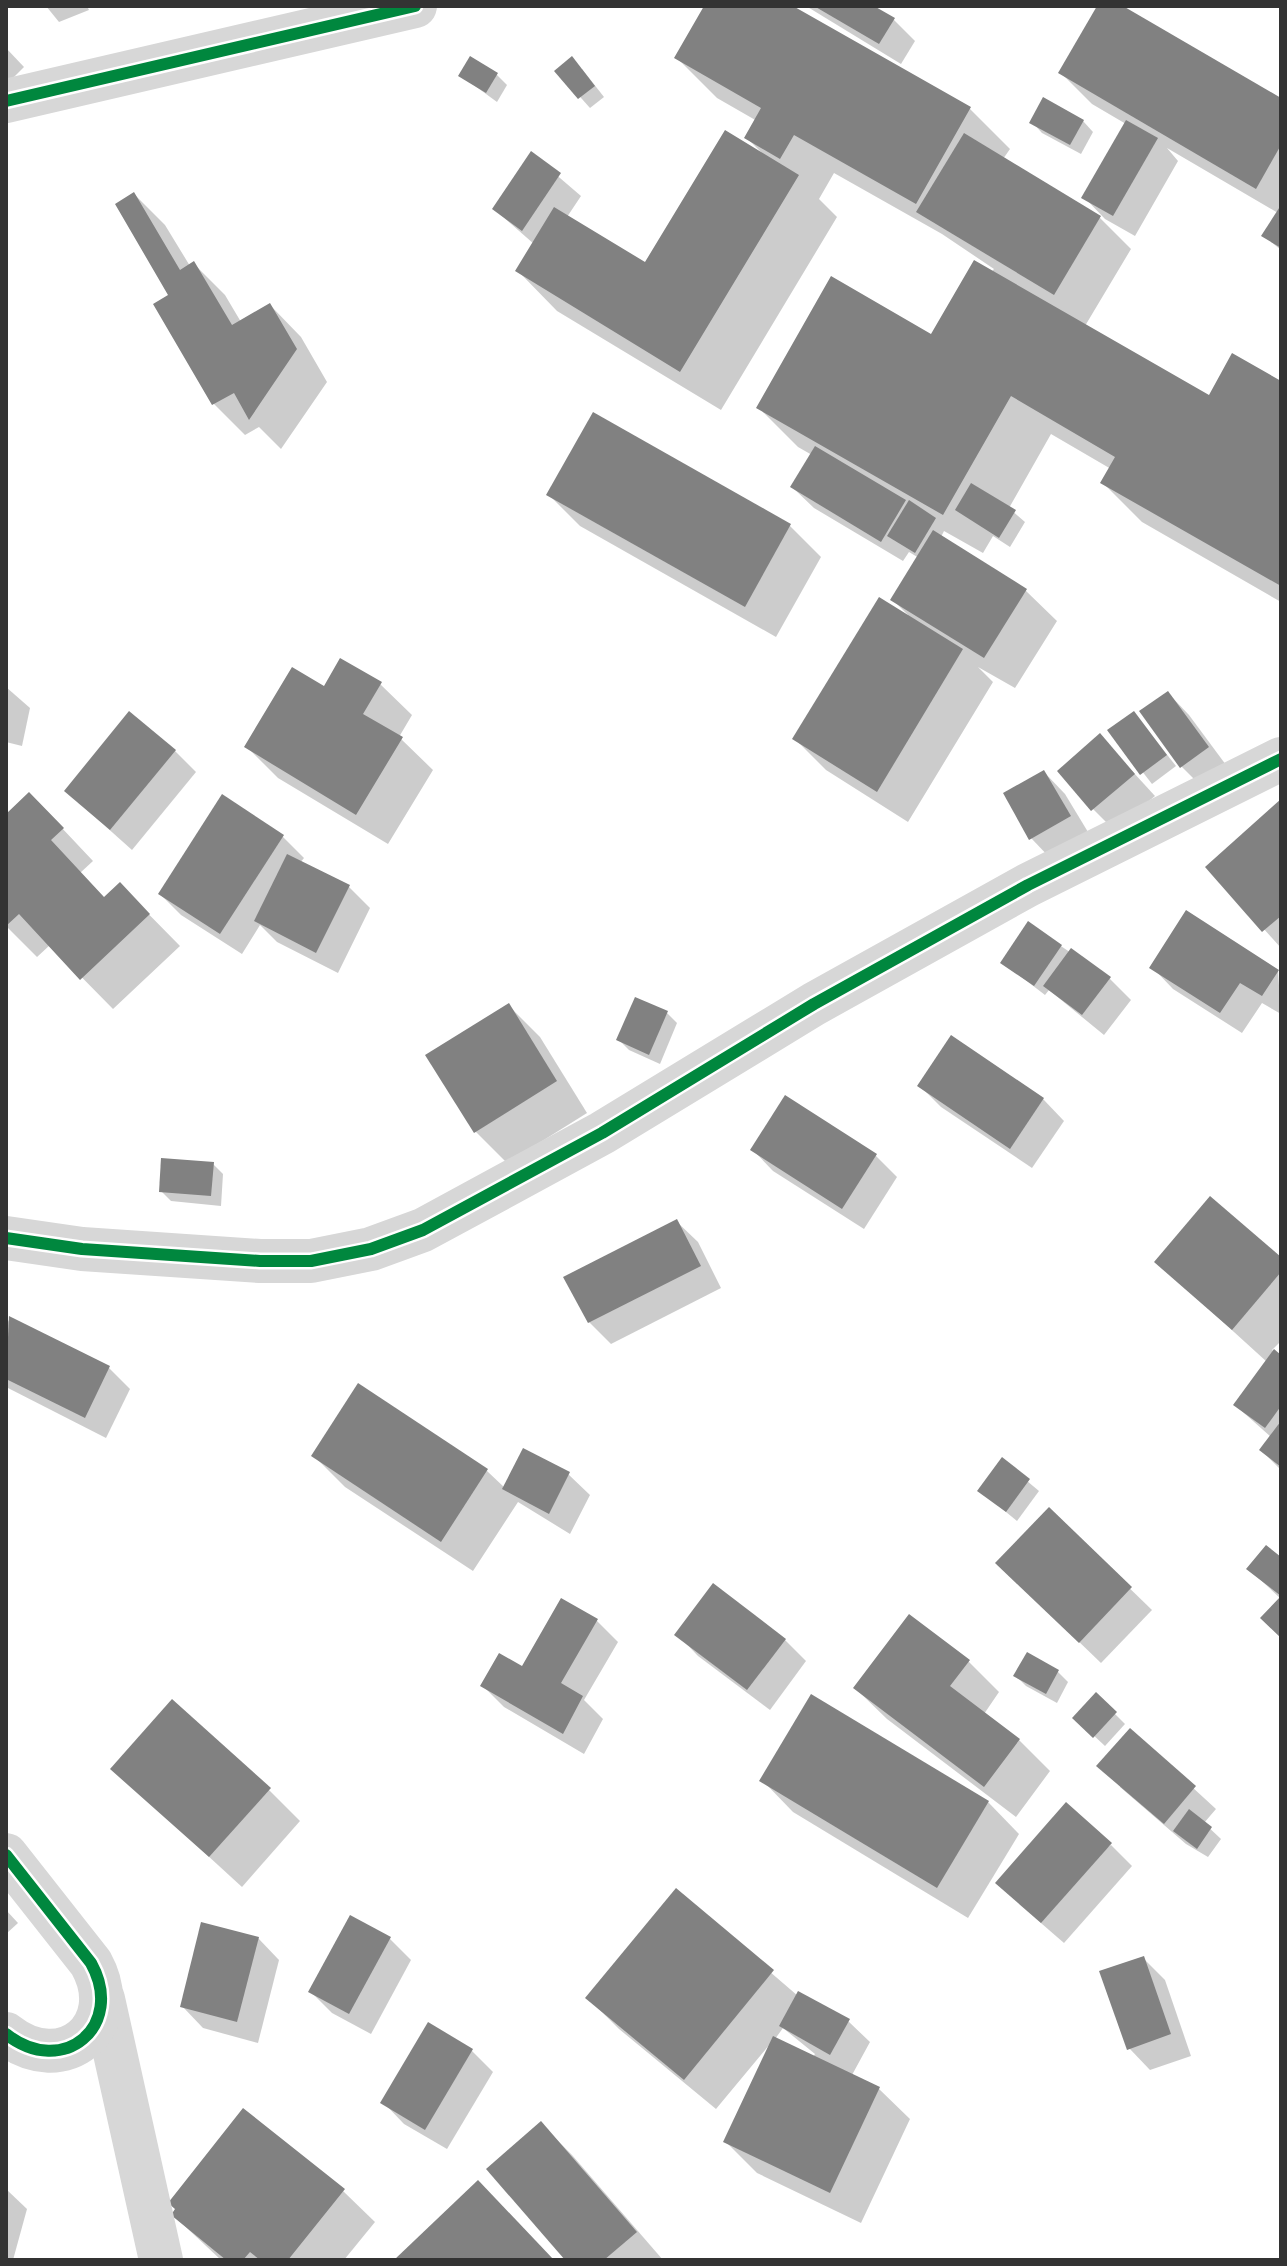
<svg xmlns="http://www.w3.org/2000/svg" width="1287" height="2266" font-family="Signika,sans-serif">
<style>
.shadow{fill:#0003;fill-rule:evenodd}
.building{fill:#818181}
.lines{fill:none;stroke-linecap:round;stroke-linejoin:round}
.minor{stroke:#d7d7d7;stroke-width:44}
.tertiary{stroke:#d7d7d7;stroke-width:44}
.cycleway-casing{stroke:#fff;stroke-width:17}
.cycleway{stroke:#00873e;stroke-width:12}
</style>
<rect width="100%" height="100%" fill="#fff"/>
<g class="shadow">
<polygon points="46,6 87,6 89,10 59,22"/>
<polygon points="706,6 789,6 970,109 1010,149 1003,159 1100,218 1131,249 1085,326 1209,397 1281,384 1281,602 1142,522 1103,483 1111,469 1051,434 1009,508 1025,522 1010,547 993,536 983,553 944,531 941,537 1025,590 1057,621 1015,688 978,667 993,682 908,822 826,770 795,739 908,615 893,600 919,558 909,552 903,561 814,508 792,487 812,455 798,447 758,407 932,337 994,269 942,234 834,173 819,199 837,217 721,410 557,311 518,271 534,244 494,209 532,154 581,196 567,217 646,265 762,153 747,138 757,121 717,98 677,58"/>
<polygon points="806,6 870,6 894,20 915,41 901,64"/>
<polygon points="1099,6 1119,6 1281,101 1281,250 1264,236 1278,213 1167,148 1178,161 1135,236 1105,219 1084,197 1126,124 1092,104 1061,73"/>
<polygon points="6,48 24,67 6,85"/>
<polygon points="582,69 604,97 590,108 557,71"/>
<polygon points="460,75 497,75 507,85 497,102"/>
<polygon points="1083,121 1093,132 1081,154 1042,133 1032,122"/>
<polygon points="134,194 165,225 190,266 194,264 225,295 241,322 270,305 301,337 327,382 281,449 259,427 245,435 214,404 155,305 171,296"/>
<polygon points="549,495 790,526 821,557 776,637 580,526"/>
<polygon points="380,684 412,715 399,737 433,770 388,844 278,778 247,747 324,689"/>
<polygon points="6,687 30,708 22,746 6,742"/>
<polygon points="1168,693 1189,715 1229,769 1203,788 1182,767"/>
<polygon points="1134,713 1176,766 1152,784 1110,730"/>
<polygon points="1100,736 1155,796 1114,830 1093,809"/>
<polygon points="175,751 196,772 132,850 66,791"/>
<polygon points="1044,772 1065,794 1091,837 1052,860 1031,838"/>
<polygon points="1281,801 1281,948 1208,867"/>
<polygon points="6,817 60,826 93,861 80,873 105,899 120,885 180,946 113,1009 50,945 37,957 6,926"/>
<polygon points="282,836 304,858 300,863 349,887 370,908 338,973 277,942 260,925 242,954 181,915 160,894"/>
<polygon points="1028,924 1110,979 1131,1000 1104,1035 1049,990 1045,995 1002,962"/>
<polygon points="1152,967 1278,971 1281,1014 1262,1003 1242,1033 1173,989"/>
<polygon points="509,1006 540,1037 587,1113 507,1163 476,1132"/>
<polygon points="667,1013 677,1023 660,1064 629,1050 618,1039"/>
<polygon points="920,1086 1043,1099 1064,1121 1032,1168 941,1107"/>
<polygon points="785,1097 876,1156 897,1177 864,1229 773,1171 752,1149"/>
<polygon points="213,1164 223,1174 221,1206 171,1201 161,1191"/>
<polygon points="676,1221 698,1242 721,1288 611,1344 589,1322"/>
<polygon points="1281,1260 1281,1341 1272,1350 1281,1357 1281,1470 1261,1450 1271,1437 1235,1405 1267,1362 1157,1262"/>
<polygon points="10,1318 109,1368 130,1389 106,1438 6,1387 6,1326"/>
<polygon points="359,1386 487,1471 505,1488 568,1474 590,1495 570,1534 518,1502 473,1571 345,1487 314,1456"/>
<polygon points="1002,1460 1039,1491 1017,1521 979,1490"/>
<polygon points="1049,1510 1152,1610 1101,1663 1019,1584"/>
<polygon points="1281,1559 1281,1599 1249,1569"/>
<polygon points="596,1620 618,1642 584,1700 603,1719 584,1754 504,1707 483,1686 522,1669"/>
<polygon points="677,1634 785,1640 806,1661 770,1710 698,1656"/>
<polygon points="968,1661 999,1692 984,1714 1019,1740 1050,1771 1016,1817 887,1719 855,1688"/>
<polygon points="1058,1672 1068,1682 1057,1703 1026,1686 1016,1676"/>
<polygon points="1096,1695 1125,1724 1105,1746 1075,1718"/>
<polygon points="1130,1730 1216,1809 1204,1823 1221,1839 1208,1857 1186,1844 1120,1787"/>
<polygon points="113,1769 269,1790 300,1821 242,1887"/>
<polygon points="762,1780 988,1802 1019,1834 968,1918 793,1812"/>
<polygon points="1111,1845 1132,1866 1064,1943 1019,1904"/>
<path d="M676 1891 798 1996 848 2021 870 2042 852 2075 878 2088 910 2119 861 2223 757 2173 726 2142 770 2044 716 2109 619 2029 588 1998ZM783 2028 815 2054 813 2057 775 2039Z"/>
<polygon points="6,1910 18,1923 6,1934"/>
<polygon points="258,1938 279,1960 258,2043 203,2028 182,2006"/>
<polygon points="390,1939 411,1960 371,2034 332,2013 310,1991"/>
<polygon points="1143,1958 1165,1980 1191,2056 1150,2070 1129,2048"/>
<polygon points="429,2025 472,2051 493,2072 447,2149 404,2124 383,2102"/>
<polygon points="541,2124 572,2155 663,2260 568,2260"/>
<polygon points="6,2189 27,2209 13,2260 6,2260"/>
<polygon points="343,2191 375,2222 344,2260 221,2260 173,2215"/>
</g>
<g class="building">
<polygon points="704,6 793,6 971,107 916,204 794,135 780,159 744,138 761,108 674,58"/>
<polygon points="814,6 874,6 895,18 879,44"/>
<polygon points="1097,6 1123,6 1281,98 1281,145 1256,189 1058,73"/>
<polygon points="470,56 498,73 486,93 458,76"/>
<polygon points="572,56 595,86 578,99 554,71"/>
<polygon points="1043,97 1084,120 1070,145 1029,123"/>
<polygon points="1126,120 1158,138 1113,216 1081,198"/>
<polygon points="725,130 799,175 680,372 515,271 554,207 645,262"/>
<polygon points="964,133 1101,216 1054,295 916,212"/>
<polygon points="531,151 561,173 522,231 492,209"/>
<polygon points="134,192 180,270 194,261 232,325 270,303 297,349 249,420 234,393 212,405 153,304 168,295 115,204"/>
<polygon points="1281,205 1281,248 1261,236"/>
<polygon points="974,260 1209,395 1232,353 1281,381 1281,586 1100,483 1115,457 1011,396 943,515 756,408 831,276 931,334"/>
<polygon points="593,412 791,524 745,607 546,495"/>
<polygon points="815,446 906,500 881,542 790,487"/>
<polygon points="971,483 1016,510 999,538 955,510"/>
<polygon points="909,500 936,518 915,553 887,536"/>
<polygon points="933,530 1027,589 984,658 890,600"/>
<polygon points="879,597 963,649 877,792 792,739"/>
<polygon points="340,658 382,682 363,714 403,737 356,815 244,747 292,667 324,686"/>
<polygon points="1168,691 1209,747 1180,768 1139,711"/>
<polygon points="129,711 176,750 110,830 64,791"/>
<polygon points="1134,711 1167,755 1140,775 1107,730"/>
<polygon points="1100,733 1135,774 1091,811 1057,771"/>
<polygon points="1044,770 1071,816 1029,840 1003,793"/>
<polygon points="29,792 64,828 51,840 104,897 120,882 150,914 80,980 19,914 6,926 6,814"/>
<polygon points="222,794 284,835 220,934 158,894"/>
<polygon points="1281,799 1281,916 1262,932 1205,867"/>
<polygon points="287,854 350,885 316,953 254,921"/>
<polygon points="1186,910 1279,970 1262,996 1240,983 1220,1013 1149,968"/>
<polygon points="1028,921 1062,945 1034,986 1000,963"/>
<polygon points="1071,948 1111,977 1082,1015 1043,986"/>
<polygon points="635,997 668,1011 649,1055 616,1040"/>
<polygon points="509,1003 557,1081 474,1133 425,1055"/>
<polygon points="951,1035 1044,1098 1010,1149 917,1086"/>
<polygon points="785,1095 877,1154 842,1209 750,1150"/>
<polygon points="161,1158 214,1162 211,1196 159,1192"/>
<polygon points="1210,1196 1281,1257 1281,1272 1232,1330 1154,1262"/>
<polygon points="677,1219 701,1266 588,1323 563,1277"/>
<polygon points="9,1316 110,1366 85,1418 6,1379"/>
<polygon points="1274,1349 1281,1355 1281,1406 1265,1428 1233,1405"/>
<polygon points="358,1383 488,1469 441,1542 311,1456"/>
<polygon points="1281,1421 1281,1467 1259,1450"/>
<polygon points="523,1448 570,1472 549,1514 502,1489"/>
<polygon points="1002,1457 1030,1479 1006,1512 977,1491"/>
<polygon points="1049,1507 1132,1587 1079,1643 995,1563"/>
<polygon points="1266,1545 1281,1557 1281,1638 1260,1618 1281,1596 1246,1569"/>
<polygon points="713,1583 786,1639 747,1690 674,1635"/>
<polygon points="561,1598 598,1619 561,1683 583,1696 563,1734 480,1686 499,1653 522,1666"/>
<polygon points="909,1614 970,1660 950,1686 1020,1739 984,1787 853,1688"/>
<polygon points="1027,1652 1059,1670 1046,1694 1013,1676"/>
<polygon points="1096,1692 1117,1712 1093,1738 1072,1718"/>
<polygon points="811,1694 989,1801 937,1888 759,1781"/>
<polygon points="172,1699 271,1788 209,1857 110,1769"/>
<polygon points="1130,1728 1196,1786 1164,1824 1096,1766"/>
<polygon points="1066,1802 1112,1843 1041,1923 995,1883"/>
<polygon points="1189,1809 1212,1827 1197,1849 1173,1831"/>
<polygon points="676,1888 774,1970 684,2080 585,1998"/>
<polygon points="350,1915 391,1937 349,2014 308,1992"/>
<polygon points="201,1922 259,1937 237,2022 180,2007"/>
<polygon points="1144,1956 1171,2034 1127,2050 1099,1971"/>
<polygon points="798,1991 850,2019 830,2055 779,2026"/>
<polygon points="428,2022 473,2049 425,2130 380,2103"/>
<polygon points="773,2036 880,2087 830,2193 723,2142"/>
<polygon points="243,2108 345,2189 288,2260 260,2260 250,2252 243,2260 226,2260 171,2215 175,2209 168,2203"/>
<polygon points="541,2121 637,2232 604,2260 565,2260 486,2169"/>
<polygon points="478,2180 554,2260 394,2260"/>
</g>
<g class="lines">
<g class="minor">
<polyline points="6,101 415,6"/>
<polyline points="103,1999 161,2260"/>
</g>
<g class="tertiary">
<polyline points="6,1238 82,1249 260,1261 311,1261 371,1249 423,1230 602,1133 814,1004 1028,885 1281,759"/>
<path d="M6 1855 91 1963C126 2026 63 2079 6 2034"/>
</g>
<g class="cycleway-casing">
<g id="cycleway">
<polyline points="6,101 415,6"/>
<polyline points="6,1238 82,1249 260,1261 311,1261 371,1249 423,1230 602,1133 814,1004 1028,885 1281,759"/>
<path d="M6 1855 91 1963C126 2026 63 2079 6 2034"/>
</g>
</g>
<use href="#cycleway" class="cycleway"/>
</g>
<rect width="1287" height="2266" fill="none" stroke="#333333" stroke-width="16"/>
</svg>
